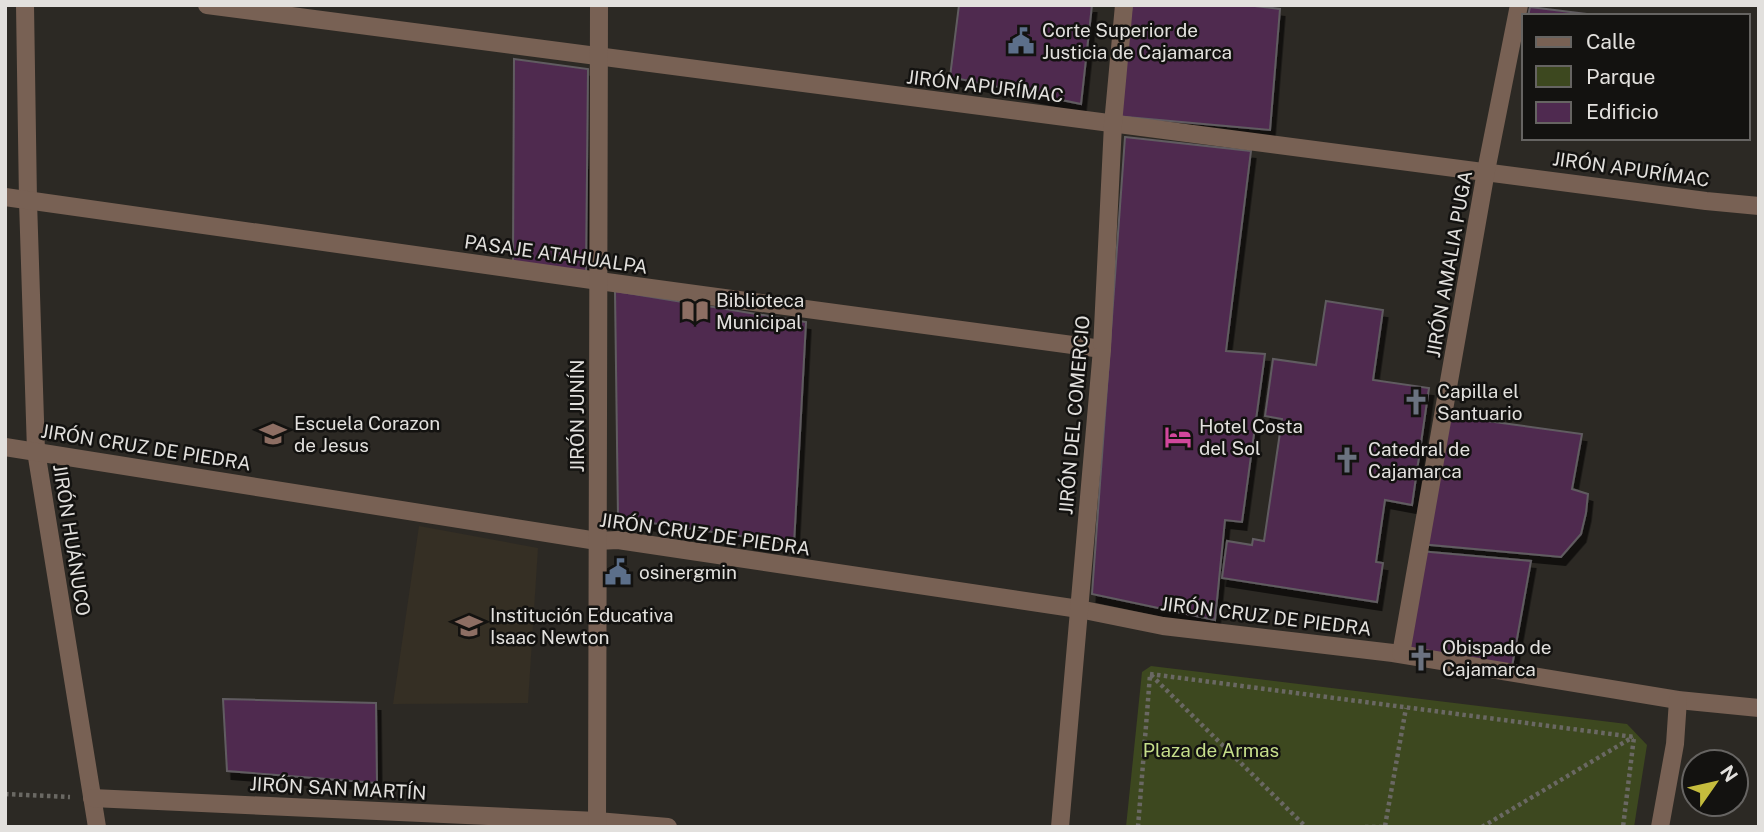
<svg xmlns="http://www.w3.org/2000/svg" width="1764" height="832" font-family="'Public Sans',sans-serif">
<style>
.built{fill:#352f24}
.green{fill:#3d481f}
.building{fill:#4f2a50;stroke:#615c61;stroke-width:2;filter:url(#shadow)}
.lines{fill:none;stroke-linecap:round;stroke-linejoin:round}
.path{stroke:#6a6863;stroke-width:4.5;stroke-dasharray:3.5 3.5;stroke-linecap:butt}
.minor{stroke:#786154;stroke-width:18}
.labels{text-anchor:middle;stroke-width:5;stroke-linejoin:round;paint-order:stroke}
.poi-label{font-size:19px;fill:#e2e0dd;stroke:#131210;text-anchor:start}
.street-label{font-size:19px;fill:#e2e0dd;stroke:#131210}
.park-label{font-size:19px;fill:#c5dd8a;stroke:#131210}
</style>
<defs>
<filter id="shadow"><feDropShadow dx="4.5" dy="8" stdDeviation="0" flood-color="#0009"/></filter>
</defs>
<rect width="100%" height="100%" fill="#2c2924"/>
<polygon class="built" points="419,526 538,548 528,703 393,704"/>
<polygon class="green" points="1151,666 1627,724 1647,745 1634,827 1126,827 1142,672"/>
<g class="building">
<polygon points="959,5 1092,5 1081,104 950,77"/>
<polygon points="1132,5 1246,5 1280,9 1270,130 1115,116"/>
<polygon points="1530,7 1603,16 1528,16"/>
<polygon points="514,59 588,69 586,273 513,262"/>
<polygon points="1125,137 1251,151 1226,351 1265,354 1242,522 1225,520 1215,620 1092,594"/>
<polygon points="615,291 806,322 794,544 618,518"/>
<polygon points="1326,301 1383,310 1373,380 1429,388 1412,505 1385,500 1376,562 1383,563 1377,602 1222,578 1227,541 1252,545 1253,539 1264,541 1282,419 1265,416 1273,359 1316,365"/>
<polygon points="1443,415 1582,434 1572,489 1588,494 1586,513 1581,534 1561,557 1420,544"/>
<polygon points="1419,551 1531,561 1511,672 1401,654"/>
<polygon points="223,699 376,703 377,783 227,771"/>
</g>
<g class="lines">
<g class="path">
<polyline points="1150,674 1634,737 1623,827"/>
<polyline points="1151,675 1306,827"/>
<polyline points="5,794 70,797"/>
<polyline points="1385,826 1406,708"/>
<polyline points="1138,827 1150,675"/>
<polyline points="1365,827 1388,827"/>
<polyline points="1482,827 1633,737"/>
</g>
<g class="minor">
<polyline points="25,5 28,201 36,451 97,827"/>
<polyline points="207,5 1706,201 1759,206"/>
<polyline points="5,197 599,281 1102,349"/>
<polyline points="5,447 597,541 618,540 1079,609 1163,626 1393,653 1678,700 1759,708"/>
<polyline points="1401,654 1486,171 1519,5"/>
<polyline points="92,798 597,821 668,827"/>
<polyline points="597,827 599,5"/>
<polyline points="1060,827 1102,349 1113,124 1124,5"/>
<polyline points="1660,827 1675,744 1678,700"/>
</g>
</g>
<defs>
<g id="civic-bare" transform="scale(2.1)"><path d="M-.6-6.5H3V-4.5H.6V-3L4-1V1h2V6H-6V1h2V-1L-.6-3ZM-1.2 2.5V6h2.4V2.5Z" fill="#5c6f8a" stroke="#131210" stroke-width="2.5" paint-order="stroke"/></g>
<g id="library-bare" transform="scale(2.1)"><path d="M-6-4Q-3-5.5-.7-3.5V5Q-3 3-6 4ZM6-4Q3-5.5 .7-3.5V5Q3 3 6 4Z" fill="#8d6e63" stroke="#131210" stroke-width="2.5" paint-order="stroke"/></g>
<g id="church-bare" transform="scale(2.1)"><path d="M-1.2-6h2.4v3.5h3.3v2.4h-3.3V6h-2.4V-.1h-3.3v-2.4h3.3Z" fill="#6b7280" stroke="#131210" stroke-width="2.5" paint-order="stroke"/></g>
<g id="school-bare" transform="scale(2.1)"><path d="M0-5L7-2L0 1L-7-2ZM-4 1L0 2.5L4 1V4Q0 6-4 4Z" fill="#8d6e63" stroke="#131210" stroke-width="2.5" paint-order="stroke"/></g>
<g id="hotel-bare" transform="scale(2.1)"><path d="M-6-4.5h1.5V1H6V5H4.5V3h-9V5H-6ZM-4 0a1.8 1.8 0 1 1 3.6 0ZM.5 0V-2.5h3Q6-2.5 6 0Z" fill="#d1479c" stroke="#131210" stroke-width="2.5" paint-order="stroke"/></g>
</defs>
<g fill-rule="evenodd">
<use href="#civic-bare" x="1021" y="41"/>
<use href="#library-bare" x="695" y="311"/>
<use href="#church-bare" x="1416" y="402"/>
<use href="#school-bare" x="273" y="434"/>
<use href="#hotel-bare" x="1178" y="437"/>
<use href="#church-bare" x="1347" y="460"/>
<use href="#civic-bare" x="618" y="572"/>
<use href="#school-bare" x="469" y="626"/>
<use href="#church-bare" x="1421" y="658"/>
</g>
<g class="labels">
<g class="poi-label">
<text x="1042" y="37">Corte Superior de<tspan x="1042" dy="22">Justicia de Cajamarca</tspan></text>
<text x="716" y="307">Biblioteca<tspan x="716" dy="22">Municipal</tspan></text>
<text x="1437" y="398">Capilla el<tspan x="1437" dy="22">Santuario</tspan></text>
<text x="294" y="430">Escuela Corazon<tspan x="294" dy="22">de Jesus</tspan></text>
<text x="1199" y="433">Hotel Costa<tspan x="1199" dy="22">del Sol</tspan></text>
<text x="1368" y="456">Catedral de<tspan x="1368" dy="22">Cajamarca</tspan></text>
<text x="639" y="579">osinergmin</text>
<text x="490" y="622">Institución Educativa<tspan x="490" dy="22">Isaac Newton</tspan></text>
<text x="1442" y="654">Obispado de<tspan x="1442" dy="22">Cajamarca</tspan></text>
</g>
<g class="street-label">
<text transform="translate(985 86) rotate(7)" y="7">JIRÓN APURÍMAC</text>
<text transform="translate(1631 169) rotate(8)" y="7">JIRÓN APURÍMAC</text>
<text transform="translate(556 254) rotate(8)" y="7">PASAJE ATAHUALPA</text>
<text transform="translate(1449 264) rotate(-80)" y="7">JIRÓN AMALIA PUGA</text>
<text transform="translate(1074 415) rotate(-85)" y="7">JIRÓN DEL COMERCIO</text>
<text transform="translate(577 416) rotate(-90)" y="7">JIRÓN JUNÍN</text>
<text transform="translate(146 447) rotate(9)" y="7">JIRÓN CRUZ DE PIEDRA</text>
<text transform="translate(705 534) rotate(8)" y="7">JIRÓN CRUZ DE PIEDRA</text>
<text transform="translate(72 540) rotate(81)" y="7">JIRÓN HUÁNUCO</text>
<text transform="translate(1266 616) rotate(7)" y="7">JIRÓN CRUZ DE PIEDRA</text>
<text transform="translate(338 788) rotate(3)" y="7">JIRÓN SAN MARTÍN</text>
</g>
<g class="park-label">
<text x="1211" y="757">Plaza de Armas</text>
</g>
</g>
<rect width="1764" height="832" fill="none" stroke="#e2e0dd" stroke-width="14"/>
<rect x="1522" y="14" width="228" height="126" fill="#131210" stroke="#666462" stroke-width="2"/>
<rect x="1536" y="37" width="35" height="10" fill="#786154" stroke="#666462" stroke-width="2"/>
<text x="1586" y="49" font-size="21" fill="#e2e0dd">Calle</text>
<rect x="1536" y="66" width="35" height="21" fill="#3d481f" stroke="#666462" stroke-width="2"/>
<text x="1586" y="84" font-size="21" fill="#e2e0dd">Parque</text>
<rect x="1536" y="102" width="35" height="21" fill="#4f2a50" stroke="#666462" stroke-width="2"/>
<text x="1586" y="119" font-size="21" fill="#e2e0dd">Edificio</text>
<g transform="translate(1715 783) rotate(56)"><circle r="33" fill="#131210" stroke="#666462" stroke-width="2"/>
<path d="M0-5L12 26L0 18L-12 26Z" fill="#c5bc3d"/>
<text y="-10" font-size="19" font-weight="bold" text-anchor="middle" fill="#e2e0dd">N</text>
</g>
</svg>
